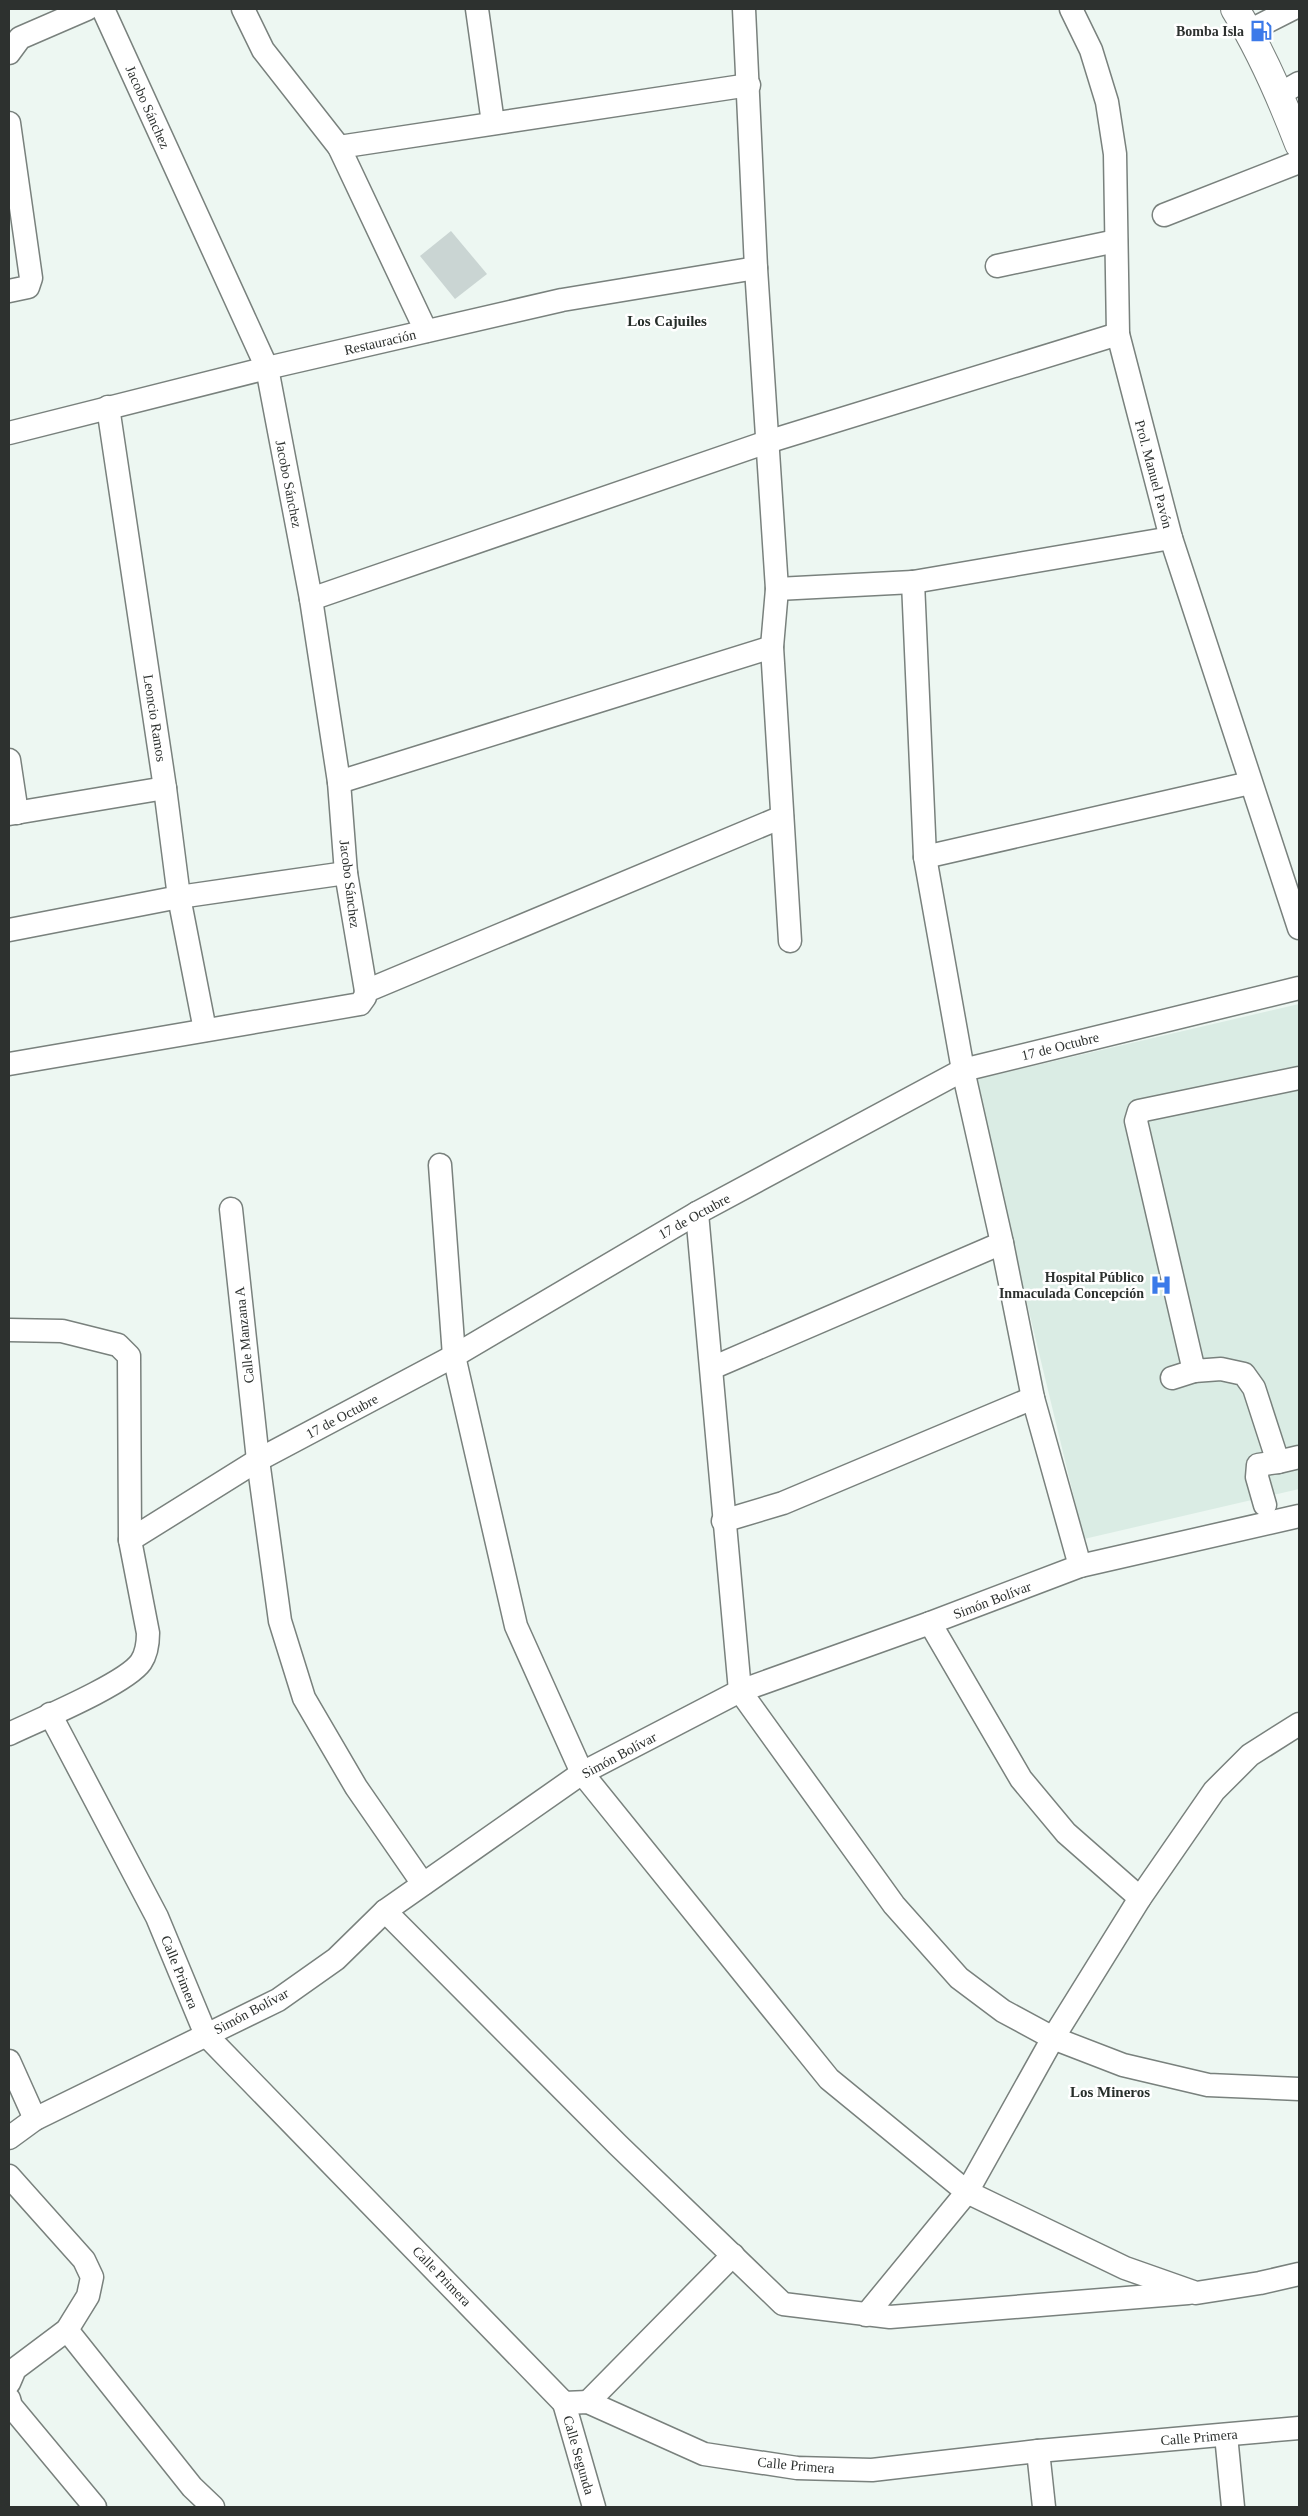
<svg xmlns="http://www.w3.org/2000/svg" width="1308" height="2516" font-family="Georgia,serif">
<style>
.built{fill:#daece4}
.building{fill:#cad5d3}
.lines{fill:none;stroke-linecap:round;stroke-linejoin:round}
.minor-casing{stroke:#79817d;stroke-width:25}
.major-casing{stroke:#79817d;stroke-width:30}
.minor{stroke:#fff;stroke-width:22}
.major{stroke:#fff;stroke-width:28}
.labels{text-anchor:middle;stroke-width:5;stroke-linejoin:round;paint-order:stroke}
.poi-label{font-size:14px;font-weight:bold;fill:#2d312f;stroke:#fff;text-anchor:end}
.street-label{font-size:14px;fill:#2d312f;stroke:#fff}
.neighbourhood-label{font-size:15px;font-weight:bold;fill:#272e2a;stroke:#fff}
</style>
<rect width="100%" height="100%" fill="#edf7f2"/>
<polygon class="built" points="1299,1004 1299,1489 1084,1539 973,1080"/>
<polygon class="building" points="451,231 487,274 455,299 420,256"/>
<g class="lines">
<g class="minor-casing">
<g id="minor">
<polyline points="103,9 267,368 311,599 339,782 346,873 366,991"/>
<polyline points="243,9 263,50 339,147 426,331"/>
<polyline points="477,9 493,123"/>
<polyline points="744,9 756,268 777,589 772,647 790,941"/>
<polyline points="1071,9 1091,50 1107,102 1115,154 1118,334 1171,538 1299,928"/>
<polyline points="1249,31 1292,9"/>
<polyline points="9,53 20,38 87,9"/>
<polyline points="1280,94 1299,83"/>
<polyline points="9,123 31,278 28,287 9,291"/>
<polyline points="339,147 749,85"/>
<polyline points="1164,215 1299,162"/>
<polyline points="997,266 1116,241"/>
<polyline points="108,407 165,788 179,897 205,1030"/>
<polyline points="9,433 267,368 562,300 756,268"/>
<polyline points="913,582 925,857 963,1070 1002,1243 1033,1398 1080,1566"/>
<polyline points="777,589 913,582 1171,538"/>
<polyline points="311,599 767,442 1118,334"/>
<polyline points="9,760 17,813"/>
<polyline points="339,782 772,647"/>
<polyline points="9,814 165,788"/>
<polyline points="925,857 1250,783"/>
<polyline points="9,930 179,897 346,873"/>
<polyline points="9,1064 360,1004 365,997 366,991 782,817"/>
<polyline points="1299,1078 1139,1111 1136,1121 1194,1371 1221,1369 1244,1374 1254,1388 1278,1462 1299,1457"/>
<polyline points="440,1165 454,1356 516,1626 582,1773 829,2079 967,2192 1125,2268 1196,2293 1260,2283 1299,2274"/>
<polyline points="231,1209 258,1460 280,1621 304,1698 356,1787 423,1884"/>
<polyline points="697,1213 740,1691 894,1905 959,1978 1003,2011 1053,2038 1123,2065 1208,2085 1299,2089"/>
<path d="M9 1330 62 1331 118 1345 129 1356 130 1540 148 1633C148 1644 147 1653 141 1662 126 1684 36 1721 9 1734"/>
<polyline points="712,1368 1002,1243"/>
<polyline points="1172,1378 1194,1371"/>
<polyline points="1265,1505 1257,1477 1258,1465 1278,1462"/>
<polyline points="723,1521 783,1503 1033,1398"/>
<polyline points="130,1540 258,1460 454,1356 697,1213 963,1070 1299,988"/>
<polyline points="930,1623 1021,1779 1066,1833 1140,1898"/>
<polyline points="50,1714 157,1917 206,2035 564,2403 588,2402 704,2454 797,2468 872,2470 1038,2451 1299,2428"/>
<polyline points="385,1911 618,2145 783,2304 890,2317 1188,2293"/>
<polyline points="9,2061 35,2119"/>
<polyline points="9,2138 35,2119 278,2000 336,1959 385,1911 582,1773 740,1691 930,1623 1080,1566 1299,1516"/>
<polyline points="9,2176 84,2260 92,2277 88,2296 67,2330 15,2369 9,2383"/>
<polyline points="866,2315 967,2192 1053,2038 1140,1898 1214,1791 1250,1755 1299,1724"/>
<polyline points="67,2330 192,2487 213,2507"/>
<polyline points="9,2399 11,2406 95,2507"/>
<polyline points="588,2402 733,2255"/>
<polyline points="564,2403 594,2507"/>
<polyline points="1226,2435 1233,2507"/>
<polyline points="1038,2451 1044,2507"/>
</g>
</g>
<g class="major-casing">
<path id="major" d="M1235 9C1261 51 1281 97 1299 144"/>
</g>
<use href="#minor" class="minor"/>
<use href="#major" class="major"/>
</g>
<defs>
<g id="fuel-bare" transform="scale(1.725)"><path d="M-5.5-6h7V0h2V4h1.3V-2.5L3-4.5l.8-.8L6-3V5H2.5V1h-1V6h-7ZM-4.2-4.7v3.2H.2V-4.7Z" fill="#3c7ae9" stroke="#fff" stroke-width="2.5" paint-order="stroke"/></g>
<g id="hospital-bare" transform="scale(1.725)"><path d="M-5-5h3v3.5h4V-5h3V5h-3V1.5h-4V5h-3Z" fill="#3c7ae9" stroke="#fff" stroke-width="2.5" paint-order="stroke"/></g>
</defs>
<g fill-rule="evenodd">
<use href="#fuel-bare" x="1261" y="31"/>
<use href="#hospital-bare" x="1161" y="1285"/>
</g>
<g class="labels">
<g class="poi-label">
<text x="1244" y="36">Bomba Isla</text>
<text x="1144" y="1282">Hospital Público<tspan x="1144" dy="16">Inmaculada Concepción</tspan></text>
</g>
<g class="street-label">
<text transform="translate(148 107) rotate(66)" y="5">Jacobo Sánchez</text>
<text transform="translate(380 342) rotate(-13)" y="5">Restauración</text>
<text transform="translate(1154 474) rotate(75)" y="5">Prol. Manuel Pavón</text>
<text transform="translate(289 484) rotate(79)" y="5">Jacobo Sánchez</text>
<text transform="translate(155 718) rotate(81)" y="5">Leoncio Ramos</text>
<text transform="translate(350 884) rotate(83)" y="5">Jacobo Sánchez</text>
<text transform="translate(1060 1046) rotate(-14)" y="5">17 de Octubre</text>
<text transform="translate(694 1216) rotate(-29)" y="5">17 de Octubre</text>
<text transform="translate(244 1335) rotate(-96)" y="5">Calle Manzana A</text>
<text transform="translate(342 1416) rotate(-28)" y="5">17 de Octubre</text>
<text transform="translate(992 1600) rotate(-21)" y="5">Simón Bolívar</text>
<text transform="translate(619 1755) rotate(-28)" y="5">Simón Bolívar</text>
<text transform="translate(180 1972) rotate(68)" y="5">Calle Primera</text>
<text transform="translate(251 2011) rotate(-28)" y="5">Simón Bolívar</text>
<text transform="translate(442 2276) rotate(46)" y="5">Calle Primera</text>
<text transform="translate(1199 2437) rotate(-5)" y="5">Calle Primera</text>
<text transform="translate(579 2455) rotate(74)" y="5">Calle Segunda</text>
<text transform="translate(796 2465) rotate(5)" y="5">Calle Primera</text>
</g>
<g class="neighbourhood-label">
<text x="667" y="326">Los Cajuiles</text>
<text x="1110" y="2097">Los Mineros</text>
</g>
</g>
<rect width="1308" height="2516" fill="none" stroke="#2d312f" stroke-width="20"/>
</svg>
